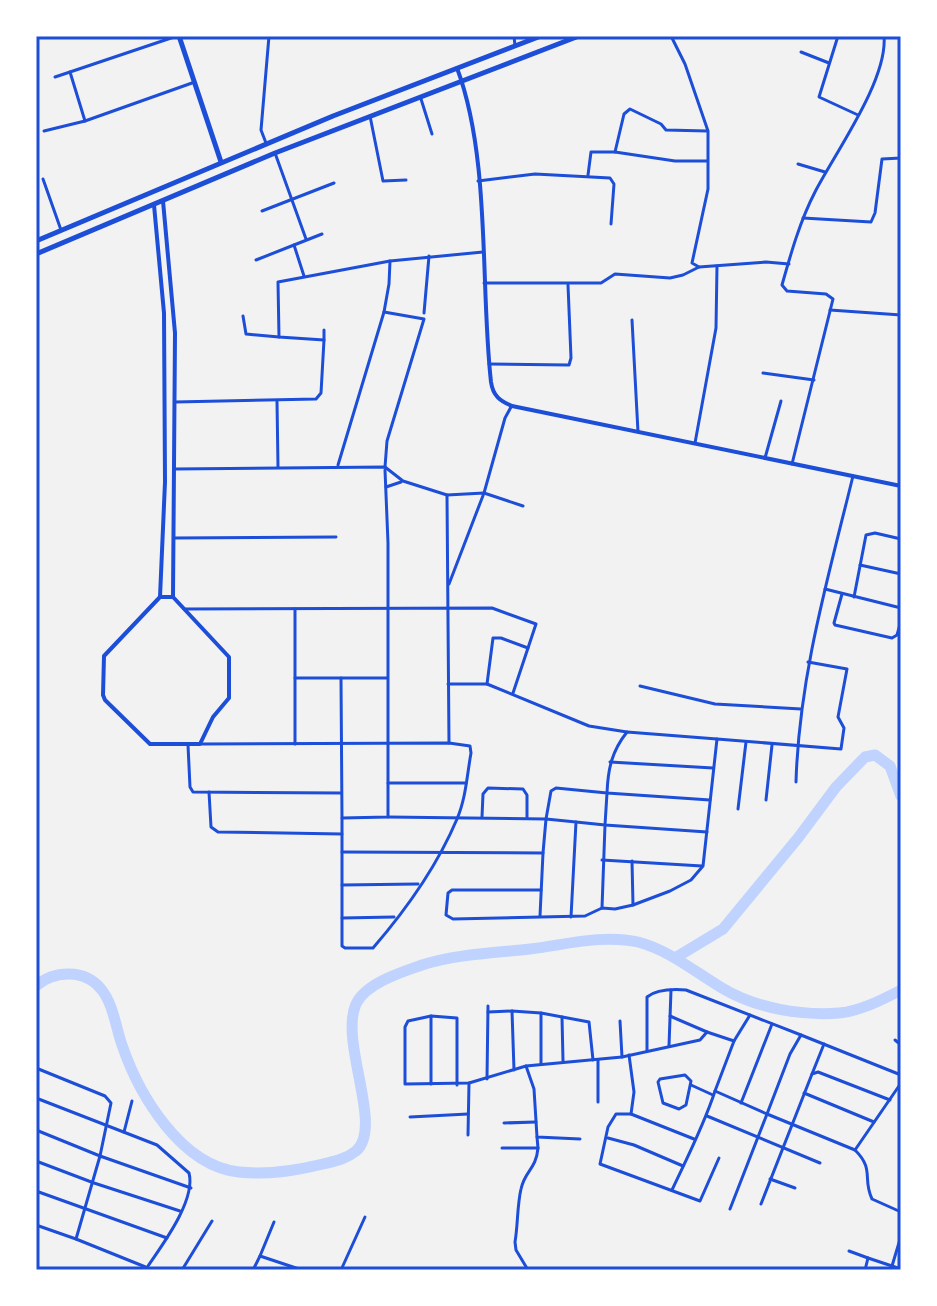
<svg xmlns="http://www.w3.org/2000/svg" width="937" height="1306" font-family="'Archivo Narrow',sans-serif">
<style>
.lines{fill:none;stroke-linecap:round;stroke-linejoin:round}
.river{stroke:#bfd3fe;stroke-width:11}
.minor{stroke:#1d4ed8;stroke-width:3}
.tertiary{stroke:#1d4ed8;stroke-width:4}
.secondary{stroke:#1d4ed8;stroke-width:5}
.trunk{stroke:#1d4ed8;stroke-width:5}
.neatline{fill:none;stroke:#1d4ed8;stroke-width:3}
</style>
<rect width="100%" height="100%" fill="#f2f2f2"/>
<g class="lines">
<g class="river">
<polyline points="675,958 723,929 798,838 836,787 865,757 875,755 890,766 901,796"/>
<path d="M36 986C54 970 85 969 101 989 113 1003 116 1028 122 1045 139 1095 181 1166 239 1172 268 1175 294 1171 323 1164 335 1161 346 1159 356 1151 384 1127 339 1042 356 1004 366 983 402 972 422 965 456 954 495 953 530 949 564 945 603 934 638 942 669 950 695 972 722 988 755 1008 801 1016 839 1013 860 1011 882 1000 901 990"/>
</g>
<g class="minor">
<polyline points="514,36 515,46"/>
<polyline points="671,36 685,64 708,131 708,189 692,263 699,267 766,262 789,264"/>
<polyline points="838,36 819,97 858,115"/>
<polyline points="801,52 829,63"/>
<polyline points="55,77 70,72"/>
<polyline points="421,99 432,134"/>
<polyline points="370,116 383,181 406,180"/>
<polyline points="85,121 70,72 177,36"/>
<polyline points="44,131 85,121 192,83"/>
<polyline points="266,143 261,130 269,36"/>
<polyline points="275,153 306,239"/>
<polyline points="707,161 675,161 615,152 624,114 630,109 661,124 666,130 707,131"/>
<polyline points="798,164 825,172"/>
<polyline points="588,175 591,152 615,152"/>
<polyline points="43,179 61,230"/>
<polyline points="478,181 535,174 610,178 614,184 611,224"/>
<polyline points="262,211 334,183"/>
<polyline points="803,218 871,222 875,213 882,159 901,158"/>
<polyline points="256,260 294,245"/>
<polyline points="304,276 294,245 322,234"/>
<polyline points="484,283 601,283 615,274 670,278 683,275 699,267"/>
<polyline points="830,310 901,315"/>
<polyline points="384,312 424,319 387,441 385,467"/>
<polyline points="424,313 429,256"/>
<polyline points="243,316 246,334 279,337"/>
<polyline points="632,320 638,432"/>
<polyline points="324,330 324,340 279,337 278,282 390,261 483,252"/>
<polyline points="489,364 569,365 571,358 568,285"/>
<polyline points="763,373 814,380"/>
<polyline points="277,401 278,467"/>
<polyline points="175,402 316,399 321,393 324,340"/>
<polyline points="695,443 716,328 717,266"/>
<polyline points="765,458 781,401"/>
<path d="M792 464 833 299 826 294 787 291 782 285C791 253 800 221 815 192 835 153 888 80 884 36"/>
<polyline points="338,465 384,312 389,284 390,261"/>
<polyline points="175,469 385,467 403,481 447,495 484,493 523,506"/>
<polyline points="386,487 401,482"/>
<polyline points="447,495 449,743"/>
<polyline points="174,538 336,537"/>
<polyline points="860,565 901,574"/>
<polyline points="449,584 484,493 505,418 511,407"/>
<polyline points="825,589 901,608"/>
<polyline points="842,594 834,623 835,625 892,638 897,635 901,621"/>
<polyline points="854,597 866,535 875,533 901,539"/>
<polyline points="184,609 492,608 536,624 513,693"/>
<polyline points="295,609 295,744"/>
<polyline points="295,678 341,678 342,818 388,817 388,543 385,470"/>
<polyline points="341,678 387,678"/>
<polyline points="448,684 487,684 589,726 627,732"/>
<polyline points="487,684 493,638 501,638 528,648"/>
<polyline points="640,686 715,704 801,709"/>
<path d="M200 744 449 743 470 746 471 753C467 775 466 798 457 819 438 864 405 911 373 948H345L342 946V818"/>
<polyline points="188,745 190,787 193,792 341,793"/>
<polyline points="610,762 713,768"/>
<path d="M796 782C799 677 828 578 853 476"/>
<polyline points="388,783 466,783"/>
<polyline points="209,792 211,827 218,832 342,834"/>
<path d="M710 800 607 793C608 768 612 751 627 732L717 739"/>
<polyline points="766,800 772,745"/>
<polyline points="738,809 746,742"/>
<polyline points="388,817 546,819 551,791 556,788 607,793 605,825 707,832"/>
<polyline points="482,817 483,794 488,788 523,789 527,795 527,817"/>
<polyline points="576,822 605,825 602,908"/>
<polyline points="342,852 543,853 540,916"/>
<polyline points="543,853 546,819 576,822 571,917"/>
<polyline points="602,860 702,866"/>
<polyline points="632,861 633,905"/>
<polyline points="342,885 418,884"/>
<polyline points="541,890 452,890 448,893 446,915 453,919 585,916 602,908 615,909 633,905 670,891 691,880 703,866 717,739 841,749 844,728 838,717 847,669 808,662"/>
<polyline points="342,918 394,917"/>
<polyline points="488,1012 512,1011"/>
<polyline points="431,1016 431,1084"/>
<polyline points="670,1016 707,1032"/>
<polyline points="562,1017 563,1061"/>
<polyline points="620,1021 622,1057"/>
<polyline points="895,1040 901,1045"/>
<polyline points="734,1041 750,1015"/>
<polyline points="669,1046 671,990"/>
<path d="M647 1051V997C657 989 673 989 686 990L801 1035"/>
<polyline points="629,1055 634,1092 631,1114"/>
<polyline points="541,1064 541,1013"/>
<polyline points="526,1066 534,1089 537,1137 580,1139"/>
<polyline points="36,1068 105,1096 111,1103 100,1156 36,1130"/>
<polyline points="514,1070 512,1011 541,1013 589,1022 593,1060"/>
<polyline points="812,1074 824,1044"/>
<polygon points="685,1075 691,1081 686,1105 679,1109 663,1103 658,1082 660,1079"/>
<polyline points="487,1079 488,1006"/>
<path d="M901 1083 855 1150C875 1170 862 1178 872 1199L901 1212"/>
<polyline points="457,1085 457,1018 431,1016 408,1021 405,1027 405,1084 469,1083 526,1066 622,1057 700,1040 707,1032 734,1041 715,1091 767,1114 790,1054 801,1035 901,1075"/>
<polyline points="691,1085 713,1095"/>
<polyline points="804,1093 874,1122"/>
<path d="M36 1098 157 1145 189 1173C196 1200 163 1244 148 1266"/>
<polyline points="598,1102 598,1060"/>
<polyline points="741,1103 772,1024"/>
<polyline points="707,1116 820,1163"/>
<polyline points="410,1117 468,1114"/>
<polyline points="504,1123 536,1122"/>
<polyline points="124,1132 132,1101"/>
<polyline points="468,1135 469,1083"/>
<polyline points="608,1138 634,1145 683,1166"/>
<polyline points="694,1139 631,1114 616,1114 608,1127 600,1164 700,1201 719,1158"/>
<polyline points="502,1148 538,1148 537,1137"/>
<polyline points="36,1161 94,1183 180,1211"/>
<polyline points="770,1179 795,1188"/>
<path d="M672 1190C687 1158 704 1125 715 1091"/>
<polyline points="36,1191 167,1238"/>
<polyline points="761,1204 812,1074 818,1072 890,1100"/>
<polyline points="730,1209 767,1114 855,1150"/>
<polyline points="36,1225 76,1239"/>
<polyline points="901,1236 892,1266 901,1269"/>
<polyline points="849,1251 868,1258"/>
<polyline points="260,1256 274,1222"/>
<polyline points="153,1270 76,1239 100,1156 191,1188"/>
<polyline points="182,1270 212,1221"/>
<polyline points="253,1270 260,1256 302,1270"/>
<polyline points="341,1270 365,1217"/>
<path d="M528 1270 516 1250 515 1242C518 1225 517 1206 521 1189 525 1170 536 1170 538 1148"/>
<polyline points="865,1270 868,1258 892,1266"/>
</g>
<g class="tertiary">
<path d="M457 68C491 159 480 285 491 382 493 396 500 401 512 406L901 486"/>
<polyline points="163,201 175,333 173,597"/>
<polyline points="154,205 164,313 165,482 160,597"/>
<polygon points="160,597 173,597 229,657 229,698 213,717 200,744 150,744 105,700 103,695 104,656"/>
</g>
<polyline class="secondary" points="179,36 221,162"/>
<g class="trunk">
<polyline points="36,241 333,116 541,36"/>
<polyline points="36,254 275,153 579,36"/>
</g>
</g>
<rect width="937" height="1306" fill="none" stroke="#ffffff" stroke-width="76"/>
<rect x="38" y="38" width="861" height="1230" class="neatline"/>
</svg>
